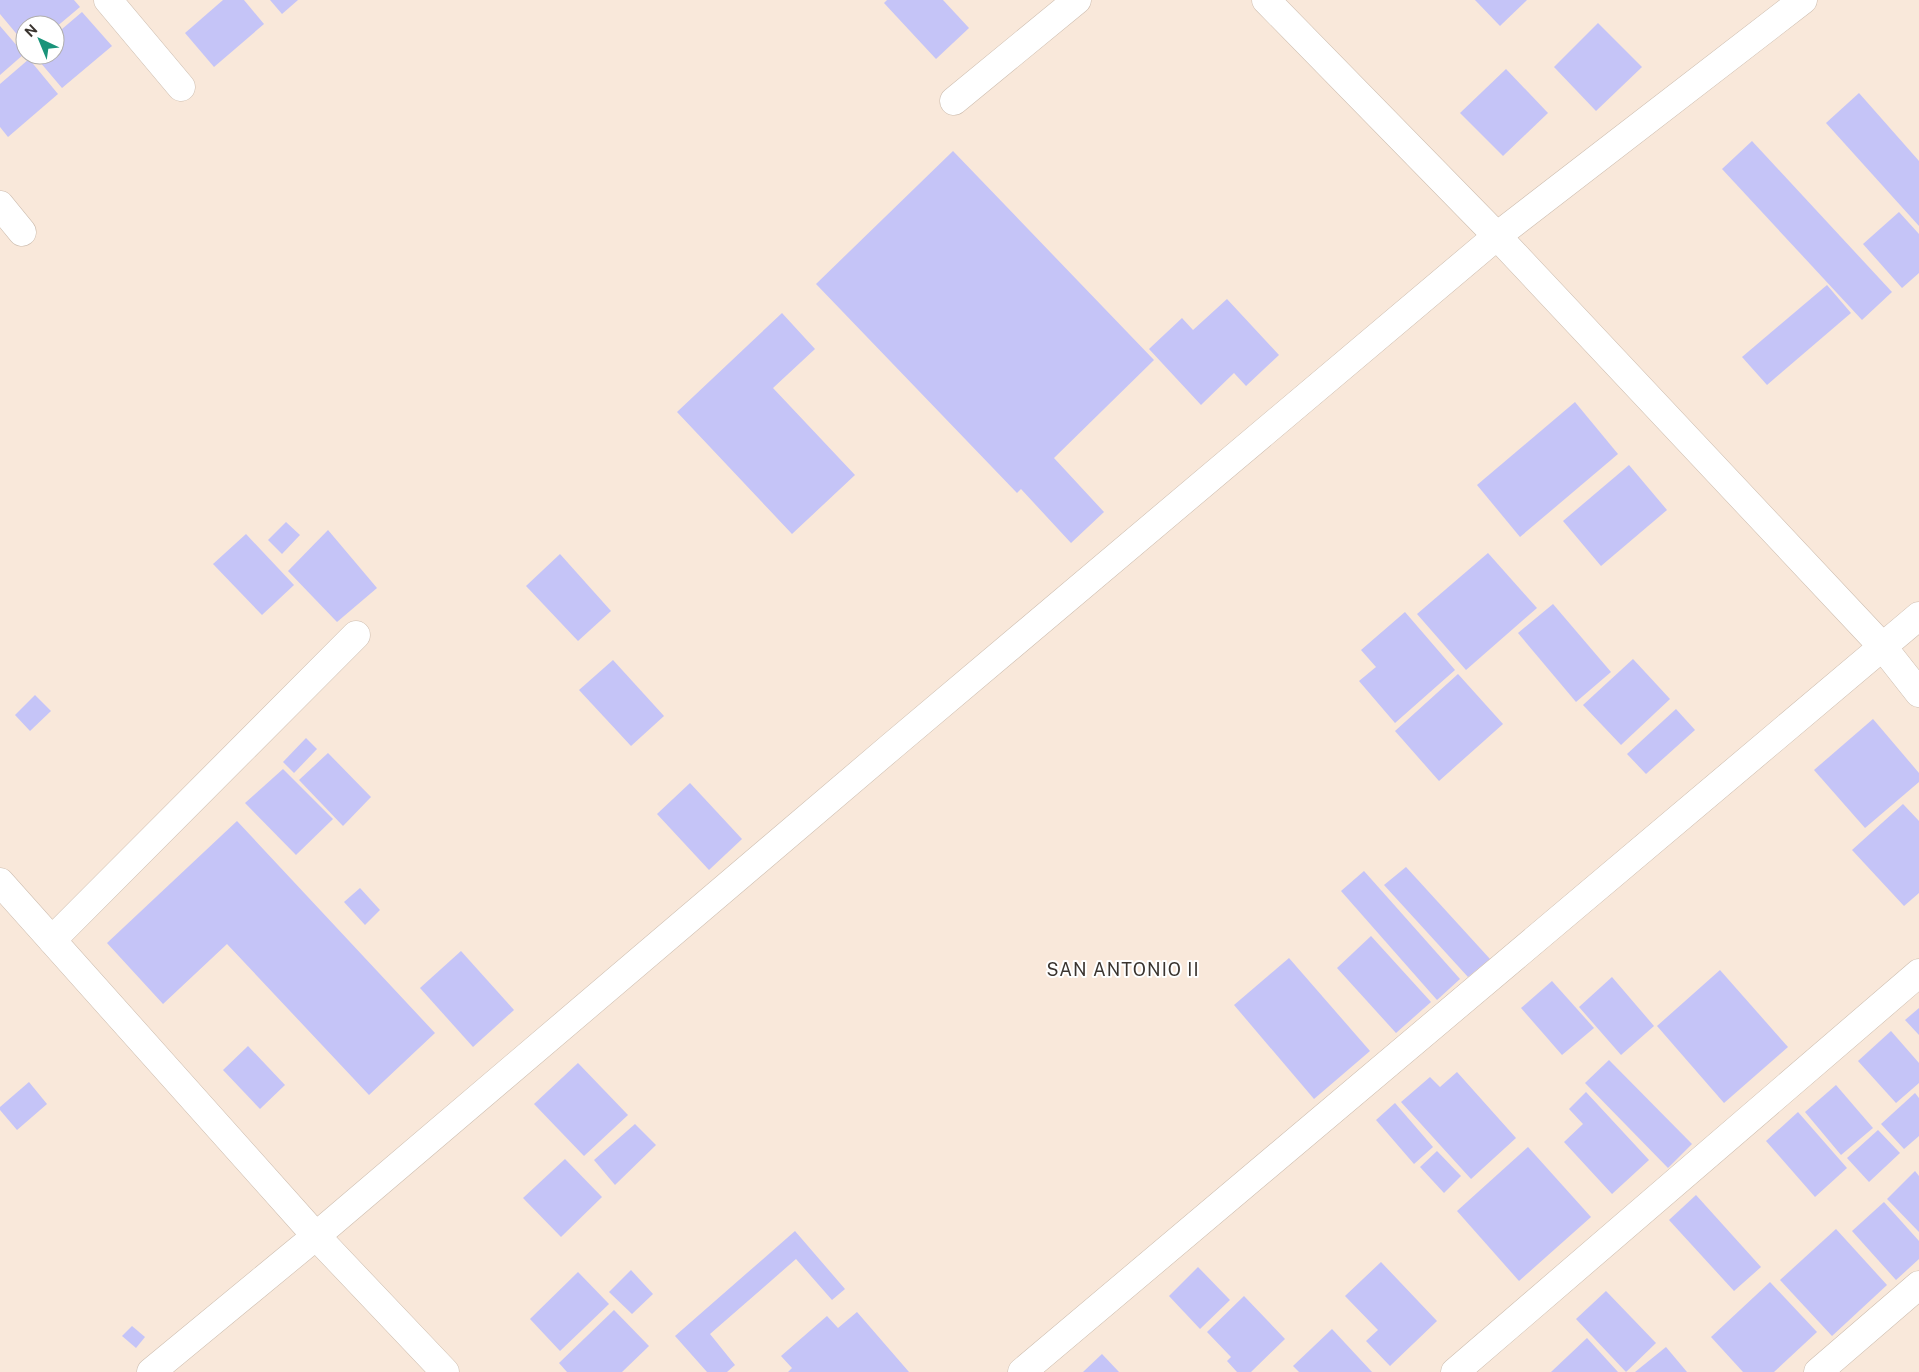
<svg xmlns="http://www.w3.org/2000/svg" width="1919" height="1372" font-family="'Public Sans',sans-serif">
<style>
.building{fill:#c5c4f7}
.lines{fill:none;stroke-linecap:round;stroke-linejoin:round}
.minor-casing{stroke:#cdbdaf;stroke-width:29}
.minor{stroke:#fff;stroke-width:28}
.labels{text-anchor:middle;stroke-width:4;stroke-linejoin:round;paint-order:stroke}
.neighbourhood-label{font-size:18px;letter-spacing:1px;fill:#3a342f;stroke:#fff}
</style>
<rect width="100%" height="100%" fill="#f9e8da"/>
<g class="building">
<polygon points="0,0 74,0 80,7 55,28 55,25 25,25 25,44 0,14"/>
<polygon points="223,0 244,0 264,24 214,67 185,33"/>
<polygon points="270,0 298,0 282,14"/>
<polygon points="887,0 943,0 969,28 936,59 884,3"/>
<polygon points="1475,0 1527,0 1500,26"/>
<polygon points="82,12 112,46 62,88 34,55 55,55 55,35"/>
<polygon points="1598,23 1642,67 1596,111 1554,67"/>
<polygon points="0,26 24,54 0,75"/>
<polygon points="29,59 58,94 8,137 0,127 0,84"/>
<polygon points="1506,69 1548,113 1503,156 1460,113"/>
<polygon points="1859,93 1919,161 1919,226 1826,123"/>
<polygon points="1752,141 1892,292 1862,320 1722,169"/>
<polygon points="953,151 1154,360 1054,458 1104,512 1071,543 1021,489 1017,493 816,284"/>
<polygon points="1899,212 1919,234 1919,273 1902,288 1863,244"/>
<polygon points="1827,285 1851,313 1767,385 1742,357"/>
<polygon points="1227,299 1279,355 1246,386 1234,373 1201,405 1149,349 1182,318 1193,330"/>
<polygon points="782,313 815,349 773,388 855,475 792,534 677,412"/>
<polygon points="1575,402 1618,454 1520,537 1477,485"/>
<polygon points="1629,465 1667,510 1601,566 1563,521"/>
<polygon points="286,522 300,535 282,554 268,540"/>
<polygon points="328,530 377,588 337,622 288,571"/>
<polygon points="246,534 294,585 262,615 213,564"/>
<polygon points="1488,553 1537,608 1466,670 1417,614"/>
<polygon points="560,554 611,611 578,641 526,586"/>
<polygon points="1553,604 1611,672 1576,702 1518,633"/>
<polygon points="1405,612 1455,670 1395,723 1359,681 1376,667 1361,650"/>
<polygon points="1633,659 1670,699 1621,745 1583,705"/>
<polygon points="613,660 664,716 631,746 579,690"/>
<polygon points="1458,674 1503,724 1439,781 1395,731"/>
<polygon points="35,695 51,711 30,731 15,715"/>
<polygon points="1676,709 1695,730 1646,774 1627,754"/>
<polygon points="1873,719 1919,773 1919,782 1865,828 1814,770"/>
<polygon points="306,738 317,749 294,773 283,762"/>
<polygon points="328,753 371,797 343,826 299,780"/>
<polygon points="283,769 333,819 296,855 245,803"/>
<polygon points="690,783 742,839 709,870 657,814"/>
<polygon points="1903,804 1919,821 1919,893 1904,906 1852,850"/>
<polygon points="237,821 435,1033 369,1095 227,944 163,1004 107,943"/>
<polygon points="1406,867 1490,959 1468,977 1384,885"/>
<polygon points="1364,871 1460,979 1437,1000 1341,891"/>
<polygon points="360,888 380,910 365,925 344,902"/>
<polygon points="1371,936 1431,1002 1396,1033 1337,968"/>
<polygon points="461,951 514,1010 473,1047 420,988"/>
<polygon points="1289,958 1370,1051 1314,1099 1234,1005"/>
<polygon points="1720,970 1788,1047 1724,1103 1657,1026"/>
<polygon points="1612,977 1654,1026 1621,1055 1579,1007"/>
<polygon points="1552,981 1594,1028 1562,1055 1521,1008"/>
<polygon points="1919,1008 1919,1035 1905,1020"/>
<polygon points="1891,1031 1919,1063 1919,1083 1896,1103 1858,1061"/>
<polygon points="248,1046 285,1085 260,1109 223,1070"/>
<polygon points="1609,1060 1692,1144 1668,1168 1585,1083"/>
<polygon points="578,1063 628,1115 584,1156 534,1104"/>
<polygon points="1457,1072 1516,1138 1471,1179 1401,1102 1430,1077 1440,1087"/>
<polygon points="29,1082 47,1104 17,1130 0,1110 0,1107"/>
<polygon points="1836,1085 1873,1128 1841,1155 1805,1112"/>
<polygon points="1586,1092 1649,1160 1612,1194 1564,1142 1583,1124 1569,1109"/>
<polygon points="1915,1093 1919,1098 1919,1136 1904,1149 1881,1124"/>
<polygon points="1395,1103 1433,1147 1414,1164 1376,1120"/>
<polygon points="1798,1112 1847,1168 1815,1197 1766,1141"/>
<polygon points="635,1124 656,1145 615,1185 594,1160"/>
<polygon points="1878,1130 1900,1153 1869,1182 1847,1158"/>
<polygon points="1528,1147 1591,1217 1519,1281 1457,1211"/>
<polygon points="1437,1151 1461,1176 1444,1193 1420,1167"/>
<polygon points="565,1159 602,1197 561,1237 523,1198"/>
<polygon points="1915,1171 1919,1176 1919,1232 1887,1199"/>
<polygon points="1696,1195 1761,1267 1734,1291 1669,1220"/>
<polygon points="1884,1202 1919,1241 1919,1259 1896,1280 1852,1231"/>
<polygon points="1836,1229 1887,1285 1832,1336 1780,1280"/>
<polygon points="795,1231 845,1289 832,1300 796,1259 710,1334 735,1365 727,1372 707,1372 675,1336"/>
<polygon points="1381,1262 1437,1321 1390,1366 1366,1341 1378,1330 1345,1296"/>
<polygon points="1198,1267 1230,1300 1200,1329 1169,1296"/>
<polygon points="631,1270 653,1294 632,1314 609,1292"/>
<polygon points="578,1272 609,1304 560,1351 530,1319"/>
<polygon points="1770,1282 1817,1332 1774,1372 1743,1372 1711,1337"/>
<polygon points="1606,1291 1656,1343 1626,1372 1576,1319"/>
<polygon points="1244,1296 1285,1339 1251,1372 1237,1372 1227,1361 1231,1357 1207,1332"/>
<polygon points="614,1310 649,1346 622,1372 567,1372 559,1363"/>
<polygon points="857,1312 909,1372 788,1372 792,1368 781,1356 827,1316 838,1328"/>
<polygon points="132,1326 145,1337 136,1348 122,1336"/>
<polygon points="1332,1329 1372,1372 1299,1372 1293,1366"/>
<polygon points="1587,1338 1618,1372 1551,1372"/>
<polygon points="1666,1347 1687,1372 1635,1372"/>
<polygon points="1102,1354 1119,1372 1083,1372"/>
</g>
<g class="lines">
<g class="minor-casing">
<g id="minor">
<polyline points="108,0 181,87"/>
<polyline points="1266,0 1497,236 1882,646 1919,693"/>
<polyline points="954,101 1077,0"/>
<polyline points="0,205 22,232"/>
<polyline points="0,882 316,1236 445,1372"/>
<polyline points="52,940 356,635"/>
<polyline points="151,1372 316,1236 892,746 1497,236 1803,0"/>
<polyline points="1022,1372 1919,616"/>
<polyline points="1455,1372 1919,973"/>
<polyline points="1818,1372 1919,1285"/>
</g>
</g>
<use href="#minor" class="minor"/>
</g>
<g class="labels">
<g class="neighbourhood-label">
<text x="1123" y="976">SAN ANTONIO II</text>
</g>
</g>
<g transform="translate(40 40) rotate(316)"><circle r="24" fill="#ffffff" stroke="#b0aeac"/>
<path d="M0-4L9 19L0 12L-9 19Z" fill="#19937a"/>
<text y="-8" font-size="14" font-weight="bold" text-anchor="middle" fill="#3a342f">N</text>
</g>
</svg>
